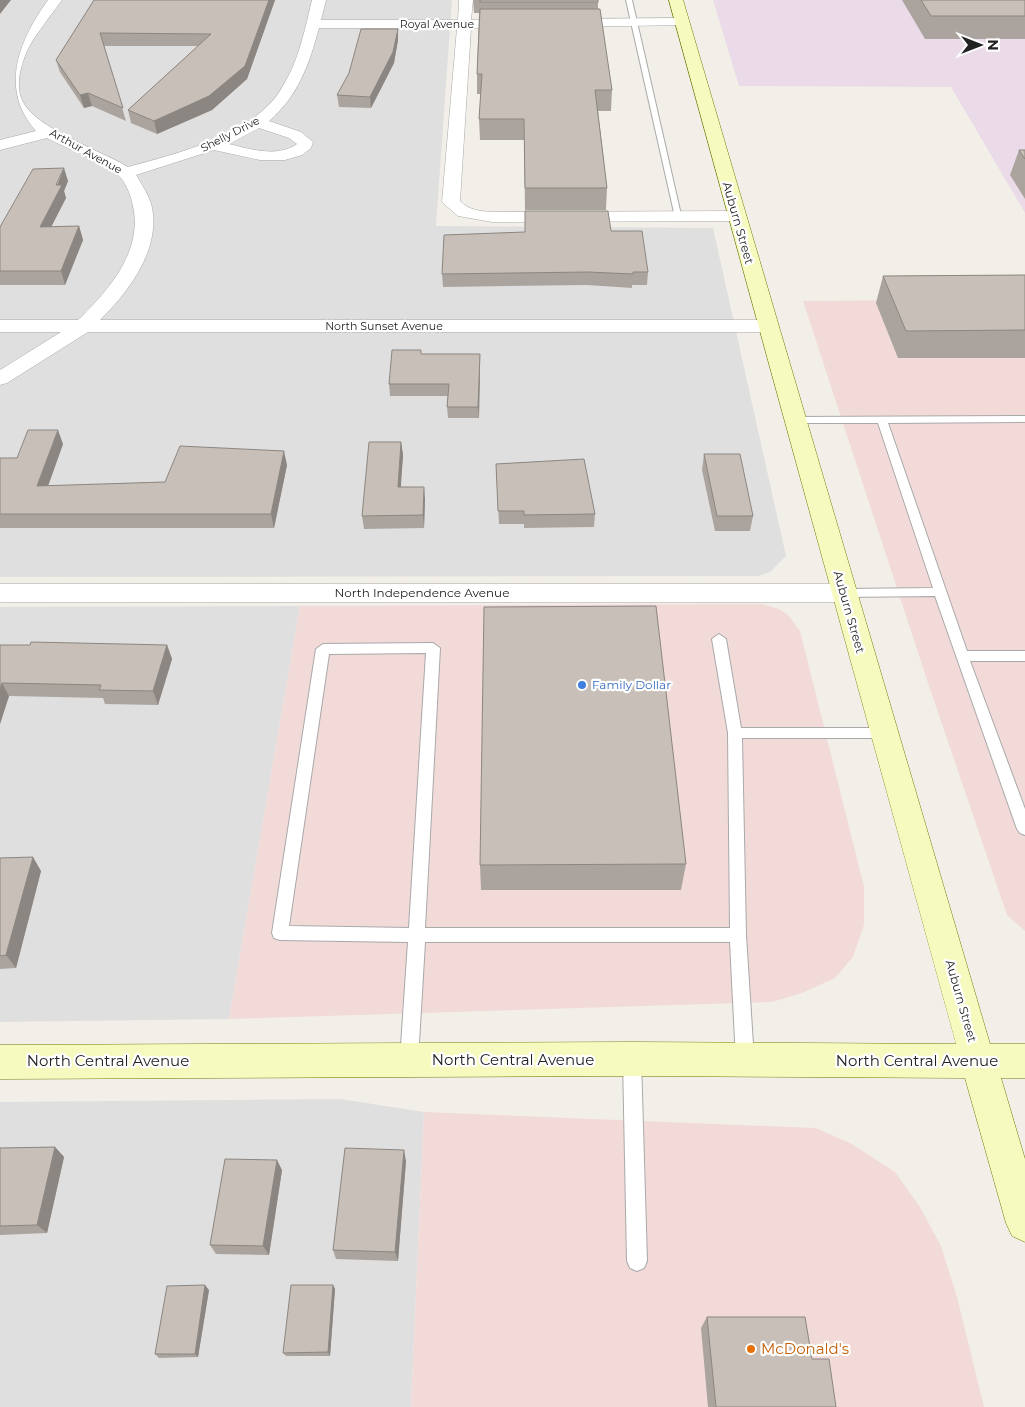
<svg xmlns="http://www.w3.org/2000/svg" width="1025" height="1407" font-family="Montserrat,sans-serif">
<style>
.residential{fill:#e0dfdf}
.commercial{fill:#f2dad9}
.industrial{fill:#ebdbe8}
.lines{fill:none;stroke-linecap:round;stroke-linejoin:round}
.lane-casing{stroke:#a9a9a9;stroke-width:2}
.street-casing{stroke:#a9a9a9;stroke-width:1}
.secondary-casing{stroke:#707d05;stroke-width:1}
.lane{fill:#fff;fill-rule:evenodd}
.street{fill:#fff;fill-rule:evenodd}
.secondary{fill:#f7fabf;fill-rule:evenodd}
.wall{fill:#aba49e}
.shaded-wall{fill:#8b8681}
.building{fill:#c7bfb8;stroke:#8b8681}
.shop-dot{fill:#3f7fe0;stroke:#fff;stroke-width:2}
.food-dot{fill:#e8710a;stroke:#fff;stroke-width:2}
.labels{text-anchor:middle;stroke-width:4.5;stroke-linejoin:round;paint-order:stroke}
.far-street-label{font-size:11px;fill:#222;stroke:#fff}
.street-label{font-size:12px;fill:#222;stroke:#fff}
.shop-label{font-size:12px;fill:#366cbe;stroke:#fff;text-anchor:start}
.near-street-label{font-size:15px;fill:#222;stroke:#fff}
.near-food-label{font-size:15px;fill:#c56008;stroke:#fff;text-anchor:start}
</style>
<rect width="100%" height="100%" fill="#f2efe9"/>
<g class="residential">
<polygon points="0,0 452,0 436,226 713,228 786,556 770,572 759,576 0,577"/>
<polygon points="300,606 229,1019 0,1022 0,607"/>
<polygon points="340,1099 424,1112 411,1407 0,1407 0,1102"/>
</g>
<g class="commercial">
<polygon points="1025,299 1025,931 1007,915 928,683 803,301"/>
<polygon points="762,604 779,609 789,616 800,631 864,887 864,925 853,957 835,978 802,993 772,1002 229,1019 300,606"/>
<polygon points="424,1112 816,1128 852,1144 895,1172 920,1207 941,1246 957,1297 984,1407 411,1407"/>
</g>
<polygon class="industrial" points="713,0 1025,0 1025,213 951,87 739,86"/>
<g class="lines">
<g class="lane-casing">
<g id="lane">
<polygon points="626,0 632,0 682,219 675,217"/>
<polygon points="1025,416 1025,422 888,423 967,651 1025,651 1025,661 970,661 1025,809 1025,835 1020,833 1017,829 935,596 843,597 837,593 843,589 933,588 878,423 794,423 789,420 794,417"/>
<path d="M719 634 726 639 741 728H883L888 729 890 733 888 737 883 738H742L746 935 754 1060 751 1066 745 1068 739 1066 736 1060 730 942H425L418 1060 415 1066 409 1068 403 1066 400 1060 408 942 280 940 274 938 272 933 316 649 323 644 433 643 440 648 425 928H730L728 733 712 639ZM426 653 409 928 289 926 329 654Z"/>
<polygon points="632,1051 638,1053 641,1059 647,1261 644,1268 637,1271 630,1268 627,1261 623,1059 626,1053"/>
</g>
</g>
<g class="street-casing">
<g id="street">
<path d="M48 0H62C50 17 36 33 27 51 21 65 15 85 22 100 34 128 102 151 128 167 178 153 256 135 283 86 299 60 305 29 312 0H326L321 20H458L459 0H473L471 20H483L490 24 483 28H471L460 201C469 210 479 211 492 212L737 211 743 212 746 216 743 220 737 221 492 222 458 216 442 202 457 28H319C309 65 298 96 269 121L301 132 313 142 311 148 302 155 285 160H260L214 150 136 175C144 188 152 200 153 214 157 255 127 293 100 320H768L775 322 778 326 775 330 768 332H88L7 383 0 385V370L61 332H0V320H78C110 289 145 249 132 202 130 193 125 181 118 175 97 159 70 150 47 138L0 150V140L36 131C0 91 17 43 48 0ZM259 128 289 138 297 144C277 158 250 149 229 144Z"/>
<polygon points="682,18 689,22 687,25 564,27 557,23 564,19"/>
<polygon points="0,584 843,584 852,587 856,593 852,599 843,602 0,602"/>
</g>
</g>
<g class="secondary-casing">
<polygon id="secondary" points="669,0 683,0 990,1044 1025,1044 1025,1078 1001,1078 1025,1159 1025,1242 1012,1236 1006,1223 965,1078 632,1076 0,1079 0,1045 632,1042 956,1044"/>
</g>
<use href="#lane" class="lane"/>
<use href="#street" class="street"/>
<use href="#secondary" class="secondary"/>
</g>
<g class="wall">
<polygon points="94,0 275,0 247,79 212,110 157,134 131,123 128,110 198,46 104,46 126,121 92,106 84,108 60,72 56,60"/>
<polygon points="473,0 598,0 598,9 612,90 611,111 598,111 607,188 606,210 525,210 524,140 480,140 479,119 481,94 477,94 477,74 479,13 474,13"/>
<polygon points="902,0 1025,0 1025,39 925,39"/>
<polygon points="398,40 394,63 371,108 339,107 337,95"/>
<polygon points="1019,150 1025,150 1025,199 1010,175"/>
<polygon points="68,181 64,191 66,198 51,227 79,226 83,240 65,285 0,285 0,227"/>
<polygon points="611,231 648,272 647,285 632,285 632,288 587,285 443,287 442,274"/>
<polygon points="1025,275 1025,358 898,358 876,303 883,276"/>
<polygon points="421,354 480,354 479,418 448,418 447,407 448,396 390,396 389,384"/>
<polygon points="401,442 403,455 400,487 425,499 424,528 364,529 362,516"/>
<polygon points="63,444 48,486 165,482 287,465 274,528 0,528 0,458 17,458"/>
<polygon points="704,454 753,516 750,531 715,531 702,470"/>
<polygon points="496,464 595,514 594,527 524,528 524,524 499,524"/>
<polygon points="0,645 167,645 172,659 158,705 105,704 103,698 9,696 0,724"/>
<polygon points="0,858 41,871 16,968 0,969"/>
<polygon points="686,864 681,890 481,890 480,865"/>
<polygon points="55,1147 64,1157 47,1233 0,1235 0,1148"/>
<polygon points="406,1161 398,1261 336,1259 333,1250"/>
<polygon points="282,1170 269,1255 216,1254 210,1245"/>
<polygon points="333,1285 335,1289 330,1356 286,1356 283,1353"/>
<polygon points="209,1290 198,1357 159,1358 155,1354"/>
<polygon points="707,1317 812,1359 836,1407 708,1407 701,1328"/>
</g>
<g class="shaded-wall">
<polygon points="0,0 11,0 0,14"/>
<polygon points="269,0 275,0 247,79 212,110 157,134 154,121"/>
<polygon points="398,29 398,40 394,63 371,108 370,97"/>
<polygon points="88,93 92,106 84,108 80,95"/>
<polygon points="64,168 68,181 64,191 66,198 44,241 40,227"/>
<polygon points="79,226 83,240 65,285 61,271"/>
<polygon points="480,354 480,366 479,418 478,407"/>
<polygon points="58,430 63,444 43,500 37,486"/>
<polygon points="401,442 403,455 400,500 398,487"/>
<polygon points="284,451 287,465 274,528 271,514"/>
<polygon points="424,487 425,499 424,528 423,515"/>
<polygon points="167,645 172,659 158,705 153,691"/>
<polygon points="2,683 9,696 0,724 0,689"/>
<polygon points="33,857 41,871 16,968 6,955"/>
<polygon points="55,1147 64,1157 47,1233 37,1225"/>
<polygon points="404,1150 406,1161 398,1261 395,1252"/>
<polygon points="277,1160 282,1170 269,1255 263,1246"/>
<polygon points="205,1285 209,1290 198,1357 195,1354"/>
<polygon points="333,1285 335,1289 330,1356 328,1352"/>
</g>
<g class="building">
<polygon points="94,0 269,0 245,66 209,96 154,121 128,110 211,34 100,33 123,108 88,93 80,95 56,60"/>
<rect x="480" y="0" width="118" height="2"/>
<polygon points="921,0 1025,0 1025,16 931,16"/>
<polygon points="480,9 600,9 612,90 595,90 607,188 525,188 524,119 479,119 482,74 477,74"/>
<polygon points="361,29 398,29 393,52 370,97 337,95 349,73"/>
<polygon points="1019,150 1025,150 1025,159"/>
<polygon points="64,168 56,185 62,185 40,227 79,226 61,271 0,271 0,227 33,169"/>
<polygon points="525,211 608,211 611,231 642,231 648,272 633,272 633,274 588,272 442,274 444,235 525,232"/>
<polygon points="1025,275 1025,330 906,331 883,276"/>
<polygon points="392,350 421,350 421,354 480,354 478,407 447,407 449,384 389,384"/>
<polygon points="28,430 58,430 37,486 165,482 180,446 284,451 271,514 0,514 0,458 17,458"/>
<polygon points="369,442 401,442 398,487 424,487 423,515 362,516"/>
<polygon points="704,454 740,454 753,516 717,516"/>
<polygon points="584,459 595,514 524,515 524,511 498,511 496,464"/>
<polygon points="656,606 686,864 480,865 484,607"/>
<polygon points="31,642 167,645 153,691 99,690 101,685 2,683 0,689 0,645 30,645"/>
<polygon points="33,857 6,955 0,956 0,858"/>
<polygon points="55,1147 37,1225 0,1226 0,1148"/>
<polygon points="345,1148 404,1150 395,1252 333,1250"/>
<polygon points="225,1159 277,1160 263,1246 210,1245"/>
<polygon points="205,1285 195,1354 155,1354 167,1286"/>
<polygon points="291,1285 333,1285 328,1352 283,1353"/>
<polygon points="707,1317 805,1317 812,1359 829,1359 836,1407 716,1407"/>
</g>
<circle class="shop-dot" cx="582" cy="685" r="5"/>
<circle class="food-dot" cx="751" cy="1349" r="5"/>
<g class="labels">
<g class="far-street-label">
<text x="437" y="28">Royal Avenue</text>
<text transform="translate(230 134) rotate(-27)" y="4">Shelly Drive</text>
<text transform="translate(86 151) rotate(29)" y="4">Arthur Avenue</text>
<text x="384" y="330">North Sunset Avenue</text>
</g>
<g class="street-label">
<text transform="translate(738 223) rotate(74)" y="4">Auburn Street</text>
<text x="422" y="597">North Independence Avenue</text>
<text transform="translate(849 612) rotate(74)" y="4">Auburn Street</text>
<text transform="translate(961 1001) rotate(74)" y="4">Auburn Street</text>
</g>
<g class="shop-label">
<text x="592" y="689">Family Dollar</text>
</g>
<g class="near-street-label">
<text x="513" y="1065">North Central Avenue</text>
<text x="108" y="1066">North Central Avenue</text>
<text x="917" y="1066">North Central Avenue</text>
</g>
<g class="near-food-label">
<text x="761" y="1354">McDonald's</text>
</g>
</g>
<g transform="translate(980 45) rotate(90)" stroke="#ffffff" stroke-width="4" paint-order="stroke">
<path d="M0-4L9 19L0 12L-9 19Z" fill="#222222"/>
<text y="-8" font-size="14" font-weight="bold" text-anchor="middle" fill="#222222">N</text>
</g>
</svg>
